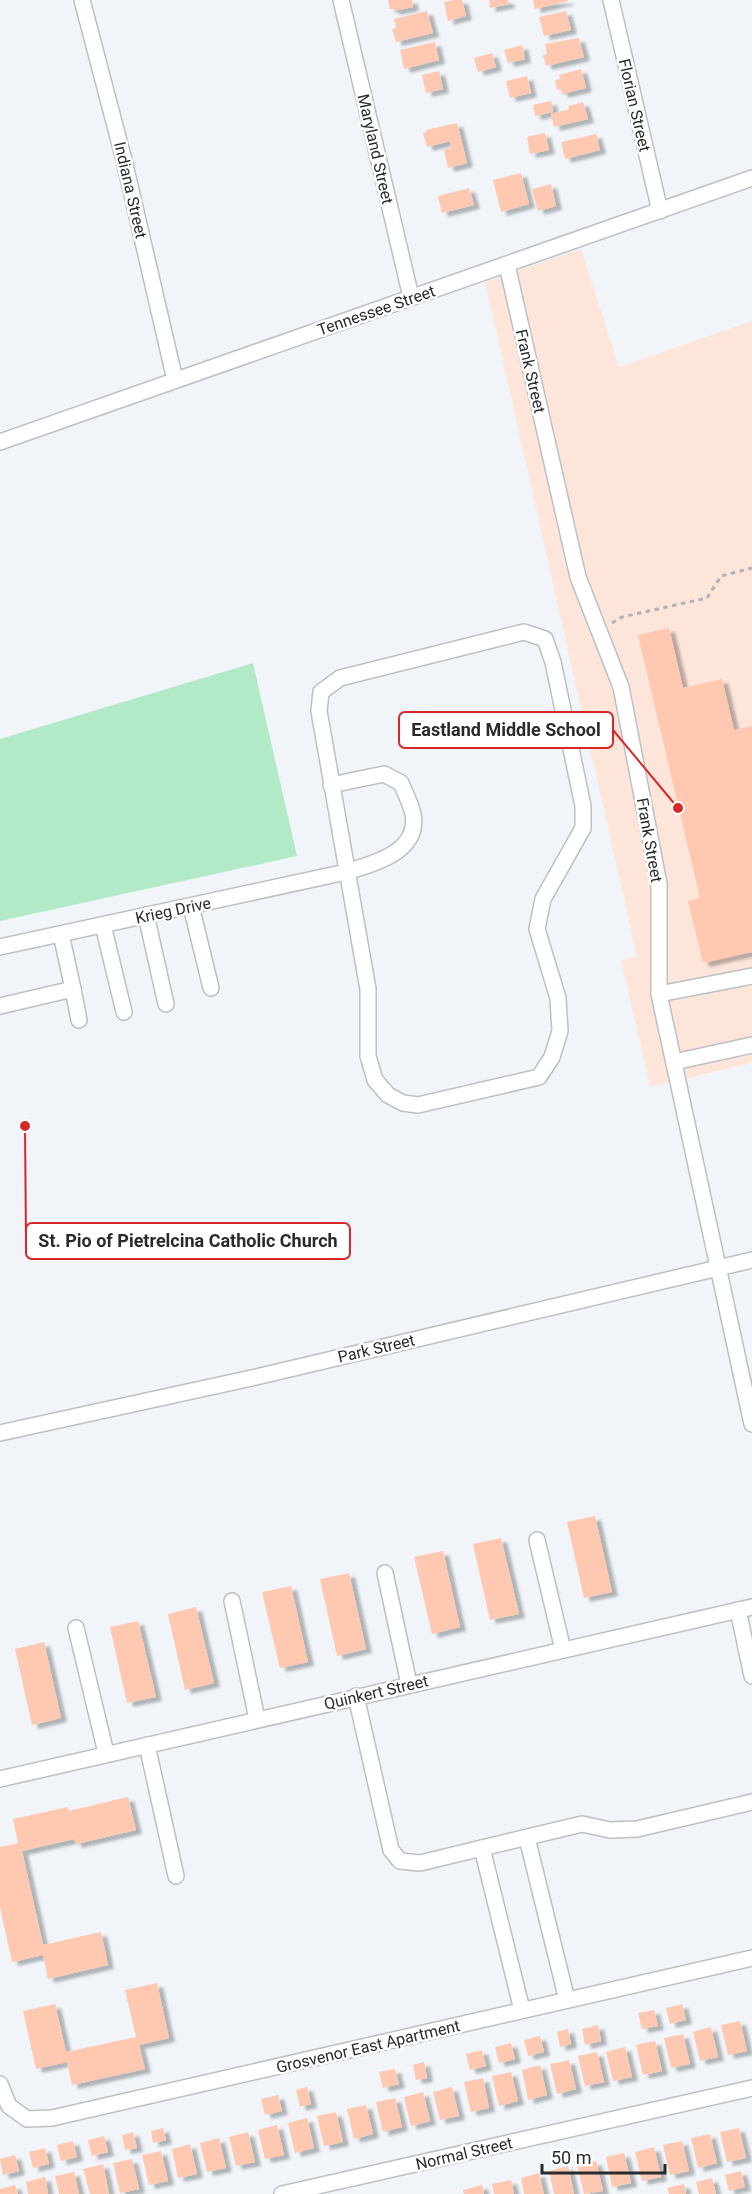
<svg xmlns="http://www.w3.org/2000/svg" width="752" height="2194" font-family="Roboto,sans-serif">
<style>
.education{fill:#fde5da}
.green{fill:#b2eac7}
.building{fill:#ffc8b0;filter:url(#shadow)}
.lines{fill:none;stroke-linecap:round;stroke-linejoin:round}
.minor-casing{stroke:#bcc0c5;stroke-width:18}
.path{stroke:#afb2b5;stroke-width:3;stroke-dasharray:4.5 4.5;stroke-linecap:butt}
.minor{stroke:#fff;stroke-width:15}
.labels{text-anchor:middle;stroke-width:5;stroke-linejoin:round;paint-order:stroke}
.street-label{font-size:16px;fill:#282a2c;stroke:#fff}
.leader{fill:none;stroke:#d62828;stroke-width:2}
.callout-dot{fill:#d62828;stroke:#fff;stroke-width:2}
.callout{fill:#fff;stroke:#d62828;stroke-width:2}
.callout-label{font-size:18px;text-anchor:middle;font-weight:bold;fill:#282a2c}
</style>
<defs>
<filter id="shadow"><feDropShadow dx="6" dy="4" stdDeviation="1.5" flood-color="#0004"/></filter>
</defs>
<rect width="100%" height="100%" fill="#f1f5f9"/>
<polygon class="education" points="581,249 619,367 752,321 752,1063 650,1087 621,960 637,956 485,282"/>
<polygon class="green" points="253,663 297,856 0,921 0,739"/>
<g class="building">
<polygon points="388,0 412,0 413,7 394,11 394,9 390,9"/>
<polygon points="454,0 462,0 466,16 448,21 444,2"/>
<polygon points="489,0 508,0 509,4 490,8"/>
<polygon points="533,0 568,0 568,1 535,9"/>
<polygon points="427,11 433,33 396,42 392,29 396,28 394,19"/>
<polygon points="566,11 571,30 544,36 539,17"/>
<polygon points="579,38 584,57 546,66 543,55 547,54 545,44"/>
<polygon points="435,42 439,60 404,69 400,50"/>
<polygon points="522,45 525,59 508,63 504,50"/>
<polygon points="492,53 496,67 478,72 474,58"/>
<polygon points="581,69 586,88 562,94 561,89 557,90 555,80 560,79 559,75"/>
<polygon points="439,71 443,89 426,93 422,75"/>
<polygon points="527,76 531,93 510,98 506,81"/>
<polygon points="551,101 553,112 535,116 533,105"/>
<polygon points="583,102 588,119 554,127 551,114 569,109 568,106"/>
<polygon points="457,123 467,163 448,168 444,150 451,148 450,141 427,147 423,133 427,132 426,130"/>
<polygon points="545,133 549,150 530,154 527,137"/>
<polygon points="596,134 600,150 565,159 561,142"/>
<polygon points="521,173 529,204 501,212 493,180"/>
<polygon points="551,184 556,206 538,211 532,189"/>
<polygon points="469,188 474,205 442,213 438,196"/>
<polygon points="669,628 683,688 722,679 734,730 752,726 752,952 703,963 688,901 700,898 638,635"/>
<polygon points="595,1516 612,1592 584,1598 567,1522"/>
<polygon points="501,1538 519,1614 490,1620 473,1544"/>
<polygon points="443,1551 460,1627 432,1634 414,1557"/>
<polygon points="349,1573 366,1649 337,1656 320,1579"/>
<polygon points="291,1586 308,1662 280,1668 262,1592"/>
<polygon points="196,1607 214,1683 185,1690 168,1614"/>
<polygon points="138,1621 156,1697 127,1703 110,1627"/>
<polygon points="44,1642 61,1718 32,1725 15,1649"/>
<polygon points="128,1797 136,1830 76,1844 74,1839 22,1851 43,1945 101,1932 108,1965 48,1979 43,1955 12,1962 0,1907 0,1847 18,1843 13,1819 68,1807 69,1811"/>
<polygon points="157,1983 169,2038 139,2045 145,2069 72,2085 67,2062 36,2069 23,2011 55,2004 66,2052 136,2037 125,1990"/>
<polygon points="682,2004 686,2020 670,2024 666,2008"/>
<polygon points="654,2010 658,2026 642,2029 638,2013"/>
<polygon points="740,2021 747,2051 728,2055 721,2025"/>
<polygon points="598,2025 601,2041 585,2045 582,2029"/>
<polygon points="711,2027 718,2057 700,2061 693,2032"/>
<polygon points="568,2029 571,2044 560,2047 557,2032"/>
<polygon points="683,2034 690,2064 671,2068 664,2038"/>
<polygon points="540,2036 544,2052 528,2056 524,2040"/>
<polygon points="655,2041 662,2071 643,2075 636,2045"/>
<polygon points="511,2043 515,2059 499,2063 495,2047"/>
<polygon points="625,2047 632,2077 613,2081 606,2052"/>
<polygon points="482,2050 486,2066 470,2070 466,2054"/>
<polygon points="597,2052 604,2082 585,2086 578,2056"/>
<polygon points="569,2060 576,2089 557,2094 550,2064"/>
<polygon points="424,2062 427,2078 416,2080 413,2065"/>
<polygon points="540,2065 547,2095 528,2100 522,2070"/>
<polygon points="395,2069 399,2084 383,2088 379,2072"/>
<polygon points="511,2072 518,2101 499,2106 492,2076"/>
<polygon points="483,2078 489,2108 471,2112 464,2082"/>
<polygon points="307,2087 311,2104 300,2107 296,2090"/>
<polygon points="452,2087 459,2116 440,2120 433,2092"/>
<polygon points="423,2092 430,2121 411,2126 404,2097"/>
<polygon points="278,2095 282,2111 265,2115 261,2099"/>
<polygon points="395,2098 402,2127 383,2132 376,2102"/>
<polygon points="366,2105 373,2134 354,2139 347,2109"/>
<polygon points="336,2112 343,2142 324,2146 317,2116"/>
<polygon points="307,2118 314,2148 295,2153 288,2123"/>
<polygon points="277,2125 284,2155 265,2159 258,2130"/>
<polygon points="163,2128 166,2140 153,2143 151,2131"/>
<polygon points="739,2128 746,2158 727,2162 720,2132"/>
<polygon points="133,2132 137,2148 125,2150 122,2135"/>
<polygon points="248,2132 255,2162 236,2166 229,2137"/>
<polygon points="710,2134 717,2163 698,2168 691,2138"/>
<polygon points="104,2136 108,2152 92,2156 88,2140"/>
<polygon points="219,2138 226,2168 207,2172 200,2143"/>
<polygon points="73,2141 77,2157 61,2161 57,2145"/>
<polygon points="682,2141 689,2171 670,2175 663,2145"/>
<polygon points="190,2144 197,2174 178,2178 172,2149"/>
<polygon points="654,2147 661,2177 642,2181 635,2152"/>
<polygon points="45,2148 49,2164 33,2168 29,2152"/>
<polygon points="161,2151 168,2181 149,2185 142,2155"/>
<polygon points="624,2153 631,2183 612,2187 606,2157"/>
<polygon points="15,2155 19,2171 3,2175 0,2159"/>
<polygon points="132,2159 139,2189 120,2193 113,2163"/>
<polygon points="596,2161 603,2191 584,2194 577,2165"/>
<polygon points="103,2164 109,2194 90,2194 83,2169"/>
<polygon points="568,2166 574,2194 554,2194 549,2171"/>
<polygon points="741,2171 745,2187 729,2191 725,2175"/>
<polygon points="74,2172 79,2194 59,2194 55,2176"/>
<polygon points="539,2173 544,2194 524,2194 521,2178"/>
<polygon points="45,2177 48,2194 28,2194 26,2182"/>
<polygon points="712,2178 716,2194 699,2194 696,2182"/>
<polygon points="511,2180 514,2194 494,2194 492,2184"/>
<polygon points="684,2184 686,2194 669,2194 667,2188"/>
<polygon points="15,2185 18,2194 0,2194 0,2189"/>
<polygon points="482,2185 484,2194 464,2194 463,2190"/>
</g>
<g class="lines">
<g class="minor-casing">
<g id="minor">
<polyline points="82,0 124,160 175,380"/>
<polyline points="341,0 411,297"/>
<polyline points="611,0 660,211"/>
<polyline points="507,265 578,577 621,687 659,884 659,994 752,1424"/>
<polyline points="0,442 752,178"/>
<polygon points="524,632 545,639 553,662 583,806 583,828 543,899 537,929 558,998 560,1031 552,1057 539,1077 418,1105 403,1103 388,1095 375,1080 368,1056 368,989 319,711 321,692 340,678"/>
<polyline points="191,906 211,988"/>
<polyline points="146,915 166,1004"/>
<polyline points="103,925 124,1012"/>
<path d="M0 947 346 872C373 864 420 852 413 814 411 804 405 793 401 783L384 774 331 785"/>
<polyline points="73,989 79,1020"/>
<polyline points="659,994 752,976"/>
<polyline points="0,1006 73,989 61,934"/>
<polyline points="674,1062 752,1045"/>
<polyline points="0,1433 256,1377 752,1260"/>
<polyline points="537,1540 563,1650"/>
<polyline points="385,1573 409,1684"/>
<polyline points="232,1601 257,1719"/>
<polyline points="738,1610 752,1676"/>
<polyline points="76,1628 106,1753"/>
<polyline points="356,1696 391,1850 400,1861 420,1863 582,1824 610,1830 637,1829 752,1802"/>
<polyline points="147,1745 176,1876"/>
<polyline points="0,1779 752,1607"/>
<polyline points="527,1838 567,2000"/>
<polyline points="482,1848 522,2010"/>
<polyline points="0,2084 9,2106 27,2119 52,2118 752,1958"/>
<polyline points="282,2194 752,2088"/>
</g>
</g>
<polyline class="path" points="612,623 622,617 707,598 721,576 752,568"/>
<use href="#minor" class="minor"/>
</g>
<g class="labels">
<g class="street-label">
<text transform="translate(635 105) rotate(77)" y="6">Florian Street</text>
<text transform="translate(376 149) rotate(77)" y="6">Maryland Street</text>
<text transform="translate(131 190) rotate(77)" y="6">Indiana Street</text>
<text transform="translate(376 310) rotate(-19)" y="6">Tennessee Street</text>
<text transform="translate(531 371) rotate(77)" y="6">Frank Street</text>
<text transform="translate(650 840) rotate(80)" y="6">Frank Street</text>
<text transform="translate(173 910) rotate(-12)" y="6">Krieg Drive</text>
<text transform="translate(376 1348) rotate(-13)" y="6">Park Street</text>
<text transform="translate(376 1692) rotate(-13)" y="6">Quinkert Street</text>
<text transform="translate(368 2046) rotate(-13)" y="6">Grosvenor East Apartment</text>
<text transform="translate(464 2153) rotate(-13)" y="6">Normal Street</text>
</g>
</g>
<path class="leader" d="M678 808L613 730M25 1126L26 1241"/>
<g class="callout-dot">
<circle cx="678" cy="808" r="6"/>
<circle cx="25" cy="1126" r="6"/>
</g>
<g class="callout">
<rect x="399" y="712" width="214" height="36" rx="6"/>
<rect x="26" y="1223" width="324" height="36" rx="6"/>
</g>
<g class="callout-label">
<text x="506" y="736">Eastland Middle School</text>
<text x="188" y="1247">St. Pio of Pietrelcina Catholic Church</text>
</g>
<path d="M542 2164v9h123v-9" fill="none" stroke="#282a2c" stroke-width="3"/>
<text x="551" y="2164" font-size="18" fill="#282a2c" stroke="#ffffff" stroke-width="4.5" paint-order="stroke">50 m</text>
</svg>
